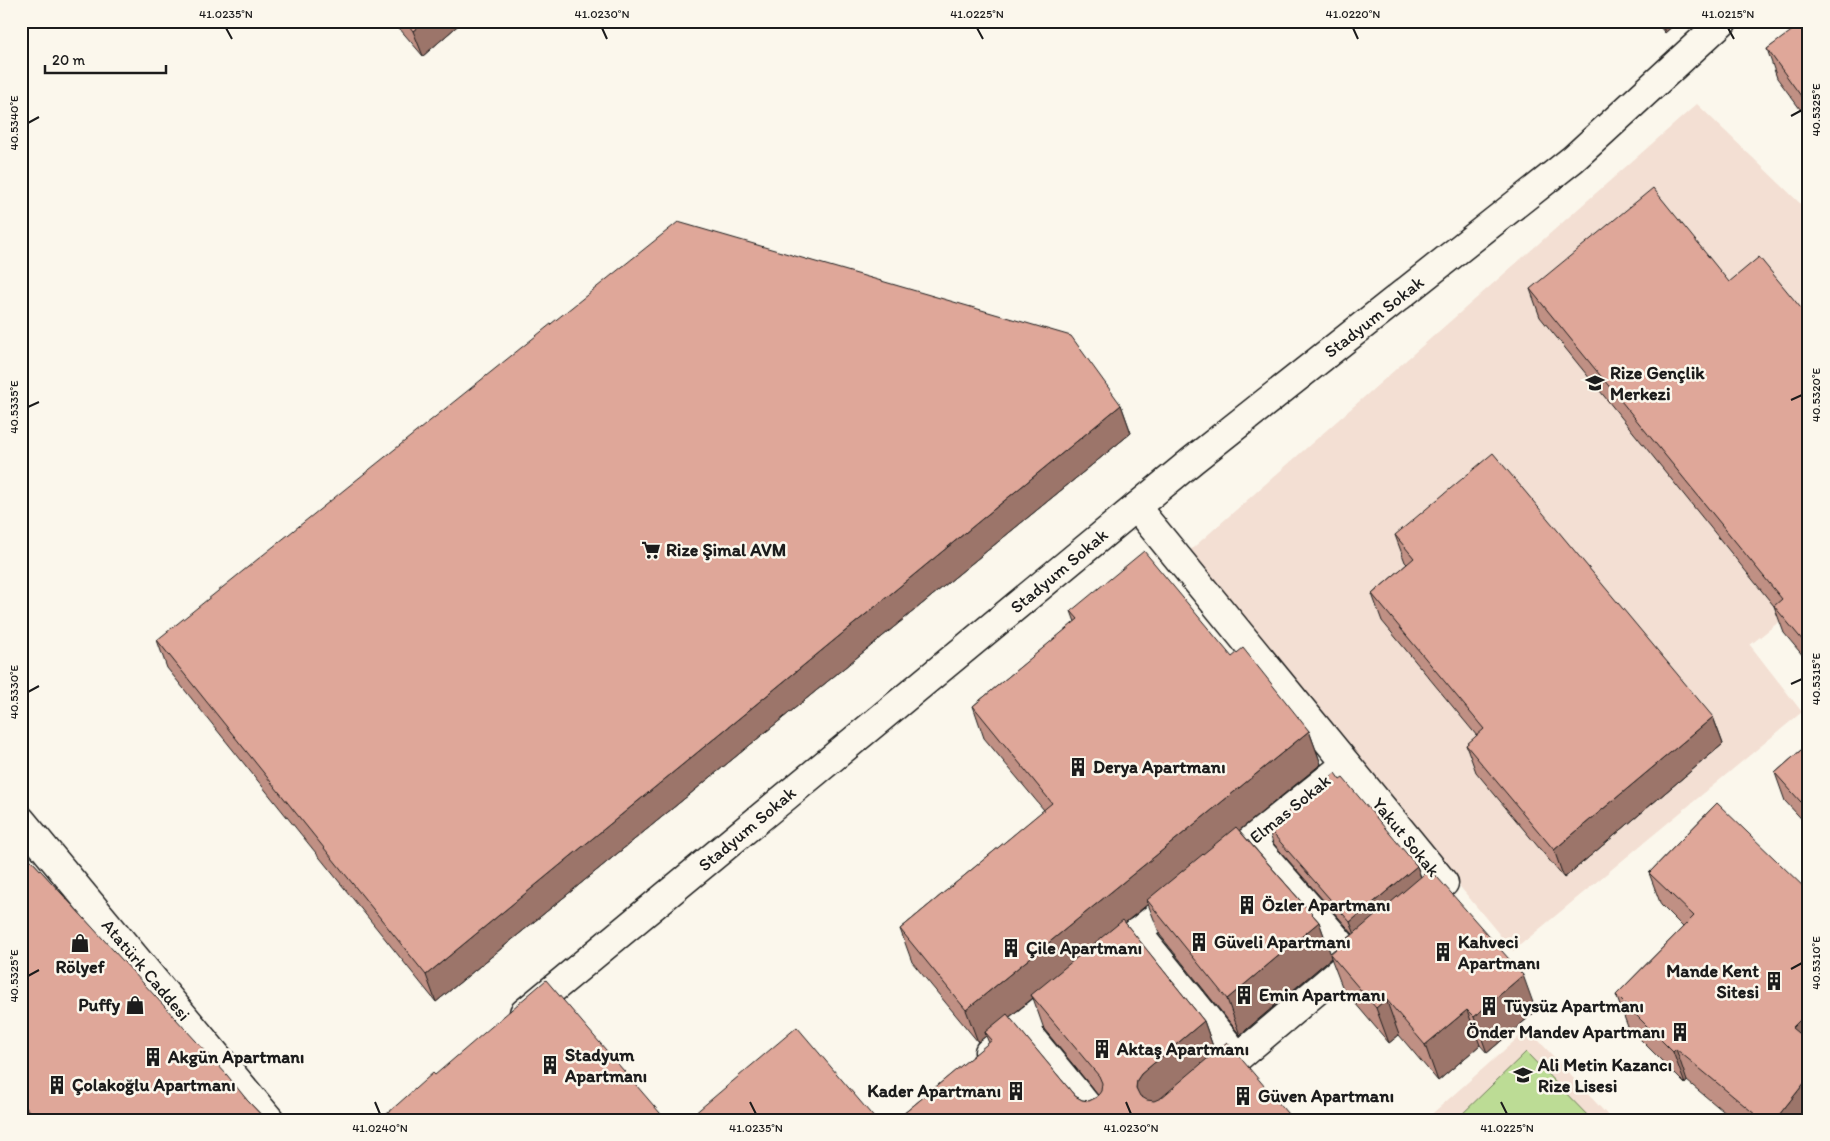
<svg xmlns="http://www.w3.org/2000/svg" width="1830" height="1141" font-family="Itim,sans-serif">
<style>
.built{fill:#f3dfd3}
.green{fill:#bcdc95;stroke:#6c7c58}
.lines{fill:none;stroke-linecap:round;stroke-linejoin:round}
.minor-casing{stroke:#1c1c1c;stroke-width:31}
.minor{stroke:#fbf7ec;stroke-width:28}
.wall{fill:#c09084;stroke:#1c1c1c;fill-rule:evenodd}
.shaded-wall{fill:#9c756b;stroke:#1c1c1c}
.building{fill:#dfa799;stroke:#1c1c1c}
.ticks{fill:none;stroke:#1c1c1c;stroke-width:2}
.labels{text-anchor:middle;stroke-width:5;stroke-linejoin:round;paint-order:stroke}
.street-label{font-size:18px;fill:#1c1c1c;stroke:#fbf7ec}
.poi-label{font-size:18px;font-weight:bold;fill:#1c1c1c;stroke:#fbf7ec;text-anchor:start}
.neatline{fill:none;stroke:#1c1c1c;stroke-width:2}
.ticks-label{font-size:12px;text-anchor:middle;fill:#1c1c1c}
</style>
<rect width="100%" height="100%" fill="#fbf7ec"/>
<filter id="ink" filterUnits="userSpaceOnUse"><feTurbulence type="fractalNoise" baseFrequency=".02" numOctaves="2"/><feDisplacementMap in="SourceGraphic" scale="10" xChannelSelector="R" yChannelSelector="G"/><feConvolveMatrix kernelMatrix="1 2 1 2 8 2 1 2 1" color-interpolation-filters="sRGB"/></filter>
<g filter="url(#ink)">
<g class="built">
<polygon points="1697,104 1809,212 1809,598 1750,645 1802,712 1513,951 1186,554"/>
<polygon points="1528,1029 1612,1120 1425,1120"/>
</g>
<polygon class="green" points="1526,1052 1592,1120 1456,1120"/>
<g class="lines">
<g class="minor-casing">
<g id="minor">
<polyline points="1136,507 1444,883 1416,907"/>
<polyline points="21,820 270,1120"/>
<polyline points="1251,841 1354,959"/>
<polyline points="1220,865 1346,764"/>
<polyline points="1137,932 1238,1057"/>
<polyline points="1106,958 1183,895"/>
<polyline points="524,1013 1193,460 1573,159 1723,21"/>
<polyline points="1022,1027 1099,1120"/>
<polyline points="989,1052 1067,990"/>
<polyline points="1164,1120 1365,950"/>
</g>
</g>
<use href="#minor" class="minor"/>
</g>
<g class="wall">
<polygon points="393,21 463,21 423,56"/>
<polygon points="1655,21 1678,21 1665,33"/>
<polygon points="1809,21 1809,121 1777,78 1767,49"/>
<polygon points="1729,282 1809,318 1809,663 1784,633 1774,606 1540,317 1530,289"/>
<polygon points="1121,405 1131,433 436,1002 167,668 157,640"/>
<polygon points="1395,535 1713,717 1723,744 1564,878 1476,772 1466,745 1477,736 1382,621 1372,594 1407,564 1405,562"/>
<path d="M1071 611 1232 657 1309 731 1321 764 1239 830 1319 922 1330 953 1353 934 1273 843 1268 828 1340 780 1417 866 1421 877 1536 1011 1487 1053 1480 1045 1438 1081 1399 1035 1389 1043 1343 989 1331 958 1240 1035 1160 935 1148 904 1125 923 1204 1021 1215 1052 1293 1120H896L989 1043 986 1036 978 1042 912 962 900 929 1044 810 984 738 973 706 1075 622ZM1033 998 1044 1029 1098 1095 1097 1097 1089 1101 1082 1100 1075 1096 1009 1017Z"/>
<polygon points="1809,743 1809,827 1785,801 1775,773"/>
<polygon points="1717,803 1809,1120 1734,1120 1687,1081 1685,1084 1628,1027 1616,995 1683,927 1661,905 1649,873"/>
<polygon points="21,849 247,1100 266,1120 21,1120"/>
</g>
<g class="shaded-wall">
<polygon points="425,21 463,21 423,56 413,31"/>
<polygon points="1661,21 1678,21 1665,33"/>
<polygon points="1121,405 1131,433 436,1002 426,975"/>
<polygon points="1713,717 1723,744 1564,878 1554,850"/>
<polygon points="1309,731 1321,764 1150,903 1147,900 1148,904 1034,997 1031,995 1033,998 987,1035 985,1032 986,1036 978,1042 966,1010"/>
<polygon points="1417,866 1422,881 1356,937 1350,922"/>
<polygon points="1319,922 1331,955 1330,954 1331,958 1240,1035 1227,999"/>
<polygon points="1523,975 1536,1011 1487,1053 1474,1017"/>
<polygon points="1386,999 1399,1035 1389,1043 1376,1008"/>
<polygon points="1467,1010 1480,1045 1438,1081 1425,1045"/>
<polygon points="1809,1011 1809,1055 1792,1028"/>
<polygon points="1204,1021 1216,1055 1149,1120 1136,1088 1137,1080 1141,1074"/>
<polygon points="1676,1049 1687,1081 1685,1084 1673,1052"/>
<polygon points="1809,1077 1809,1120 1775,1120"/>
</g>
<g class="building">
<polygon points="405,21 425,21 413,31"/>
<polygon points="1805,21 1809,21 1809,107 1767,49"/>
<polygon points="1653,188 1729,282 1759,257 1809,318 1809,648 1774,606 1782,599 1530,289"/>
<polygon points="678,222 1071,336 1121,405 426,975 157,640"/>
<polygon points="1493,453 1713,717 1554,850 1466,745 1484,729 1372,594 1414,558 1395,535"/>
<polygon points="1144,551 1232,657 1243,648 1309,731 966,1010 900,929 1052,803 973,706 1078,619 1071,611"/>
<polygon points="1809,743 1809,811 1775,773"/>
<polygon points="1335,773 1340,780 1343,778 1417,866 1350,922 1268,828"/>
<polygon points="1717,803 1809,892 1809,1011 1792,1028 1809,1042 1809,1077 1775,1120 1762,1120 1676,1049 1673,1052 1616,995 1694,916 1649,873"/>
<polygon points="1236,827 1319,922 1227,999 1147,900"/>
<polygon points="21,849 227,1075 247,1100 266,1120 37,1120 21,1102"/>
<polygon points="1430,869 1523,975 1474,1017 1467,1010 1425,1045 1386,999 1376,1008 1330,954"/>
<polygon points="1123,920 1204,1021 1141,1074 1137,1080 1136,1088 1140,1096 1147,1100 1154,1101 1161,1098 1227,1042 1293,1120 896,1120 992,1040 985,1032 1007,1014 1075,1096 1082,1100 1089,1101 1097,1097 1101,1091 1102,1083 1099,1076 1031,995"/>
<polygon points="546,980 666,1120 380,1120 433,1073 435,1075"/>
<polygon points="797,1027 876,1120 687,1120"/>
</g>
</g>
<path class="ticks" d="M226 28 232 39M602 28 607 39M977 28 983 39M1353 28 1358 39M1728 28 1734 39M1791 116 1802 110M28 123 39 117M1791 400 1802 395M28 407 39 402M1791 684 1802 679M28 692 39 686M1791 969 1802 963M28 976 39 970M375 1102 380 1114M750 1102 756 1114M1126 1102 1131 1114M1501 1102 1507 1114"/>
<defs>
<g id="school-bare" transform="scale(1.5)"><path d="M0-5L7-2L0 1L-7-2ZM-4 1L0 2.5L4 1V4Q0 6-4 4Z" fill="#1c1c1c" stroke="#fbf7ec" stroke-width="2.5" paint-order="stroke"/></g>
<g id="supermarket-bare" transform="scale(1.5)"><path d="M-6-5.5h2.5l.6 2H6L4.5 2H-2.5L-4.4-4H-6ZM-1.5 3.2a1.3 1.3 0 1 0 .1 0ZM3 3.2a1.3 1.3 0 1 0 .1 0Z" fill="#1c1c1c" stroke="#fbf7ec" stroke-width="2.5" paint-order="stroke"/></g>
<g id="building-bare" transform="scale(1.5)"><path d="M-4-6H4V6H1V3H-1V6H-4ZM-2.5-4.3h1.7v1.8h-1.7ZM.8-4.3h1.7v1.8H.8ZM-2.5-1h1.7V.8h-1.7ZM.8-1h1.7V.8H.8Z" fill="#1c1c1c" stroke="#fbf7ec" stroke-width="2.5" paint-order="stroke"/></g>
<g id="shop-bare" transform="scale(1.5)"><path d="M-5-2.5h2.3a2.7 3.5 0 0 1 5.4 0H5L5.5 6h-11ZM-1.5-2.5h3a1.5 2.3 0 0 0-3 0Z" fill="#1c1c1c" stroke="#fbf7ec" stroke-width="2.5" paint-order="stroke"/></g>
</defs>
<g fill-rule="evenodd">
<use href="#school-bare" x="1595" y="383"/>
<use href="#supermarket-bare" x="651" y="550"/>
<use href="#building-bare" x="1078" y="767"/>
<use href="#building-bare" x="1247" y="905"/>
<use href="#building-bare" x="1199" y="942"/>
<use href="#shop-bare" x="80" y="943"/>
<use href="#building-bare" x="1011" y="948"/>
<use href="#building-bare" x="1443" y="952"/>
<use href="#building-bare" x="1774" y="981"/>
<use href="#building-bare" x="1244" y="995"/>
<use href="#shop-bare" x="135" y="1005"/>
<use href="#building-bare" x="1489" y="1006"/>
<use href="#building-bare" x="1680" y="1032"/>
<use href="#building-bare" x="1102" y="1049"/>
<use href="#building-bare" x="153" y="1057"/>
<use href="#building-bare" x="550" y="1065"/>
<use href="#school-bare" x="1523" y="1075"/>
<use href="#building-bare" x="57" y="1085"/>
<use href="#building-bare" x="1016" y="1091"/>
<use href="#building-bare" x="1243" y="1096"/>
</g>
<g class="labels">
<g class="street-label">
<text transform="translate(1374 317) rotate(-38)" y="6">Stadyum Sokak</text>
<text transform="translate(1059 571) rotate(-40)" y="6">Stadyum Sokak</text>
<text transform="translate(1290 809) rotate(-39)" y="6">Elmas Sokak</text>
<text transform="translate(747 829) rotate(-40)" y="6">Stadyum Sokak</text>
<text transform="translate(1406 837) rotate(51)" y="6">Yakut Sokak</text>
<text transform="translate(146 970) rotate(50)" y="6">Atatürk Caddesi</text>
</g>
<g class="poi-label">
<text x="1610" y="379">Rize Gençlik<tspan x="1610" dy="21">Merkezi</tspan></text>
<text x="666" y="556">Rize Şimal AVM</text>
<text x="1093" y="773">Derya Apartmanı</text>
<text x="1262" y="911">Özler Apartmanı</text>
<text x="1214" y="948">Güveli Apartmanı</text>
<text x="1458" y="948">Kahveci<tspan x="1458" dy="21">Apartmanı</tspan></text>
<text x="1026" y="954">Çile Apartmanı</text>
<text x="80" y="973" text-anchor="middle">Rölyef</text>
<text x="1759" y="977" text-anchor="end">Mande Kent<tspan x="1759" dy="21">Sitesi</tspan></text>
<text x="1259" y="1001">Emin Apartmanı</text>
<text x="120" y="1011" text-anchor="end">Puffy</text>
<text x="1504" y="1012">Tüysüz Apartmanı</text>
<text x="1665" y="1038" text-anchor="end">Önder Mandev Apartmanı</text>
<text x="1117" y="1055">Aktaş Apartmanı</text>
<text x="565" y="1061">Stadyum<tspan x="565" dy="21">Apartmanı</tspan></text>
<text x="168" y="1063">Akgün Apartmanı</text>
<text x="1538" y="1071">Ali Metin Kazancı<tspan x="1538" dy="21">Rize Lisesi</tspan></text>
<text x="72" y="1091">Çolakoğlu Apartmanı</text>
<text x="1001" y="1097" text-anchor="end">Kader Apartmanı</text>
<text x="1258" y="1102">Güven Apartmanı</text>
</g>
</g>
<rect width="1830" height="1141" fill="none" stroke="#fbf7ec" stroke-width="55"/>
<path d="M45 65v8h121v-8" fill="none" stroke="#1c1c1c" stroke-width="2.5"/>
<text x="52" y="65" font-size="15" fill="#1c1c1c" stroke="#fbf7ec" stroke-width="4" paint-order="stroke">20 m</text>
<rect x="28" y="28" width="1774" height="1086" class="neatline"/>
<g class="ticks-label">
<text x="226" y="18">41.0235°N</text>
<text x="602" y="18">41.0230°N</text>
<text x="977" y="18">41.0225°N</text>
<text x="1353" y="18">41.0220°N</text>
<text x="1728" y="18">41.0215°N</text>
<text transform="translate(1816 110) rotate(-90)" y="4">40.5325°E</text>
<text transform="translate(14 123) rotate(-90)" y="4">40.5340°E</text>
<text transform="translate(1816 395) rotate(-90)" y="4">40.5320°E</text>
<text transform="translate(14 407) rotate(-90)" y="4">40.5335°E</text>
<text transform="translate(1816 679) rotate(-90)" y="4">40.5315°E</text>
<text transform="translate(14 692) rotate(-90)" y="4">40.5330°E</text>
<text transform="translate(1816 963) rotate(-90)" y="4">40.5310°E</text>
<text transform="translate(14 976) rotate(-90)" y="4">40.5325°E</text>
<text x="380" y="1132">41.0240°N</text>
<text x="756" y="1132">41.0235°N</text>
<text x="1131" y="1132">41.0230°N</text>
<text x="1507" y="1132">41.0225°N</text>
</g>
</svg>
